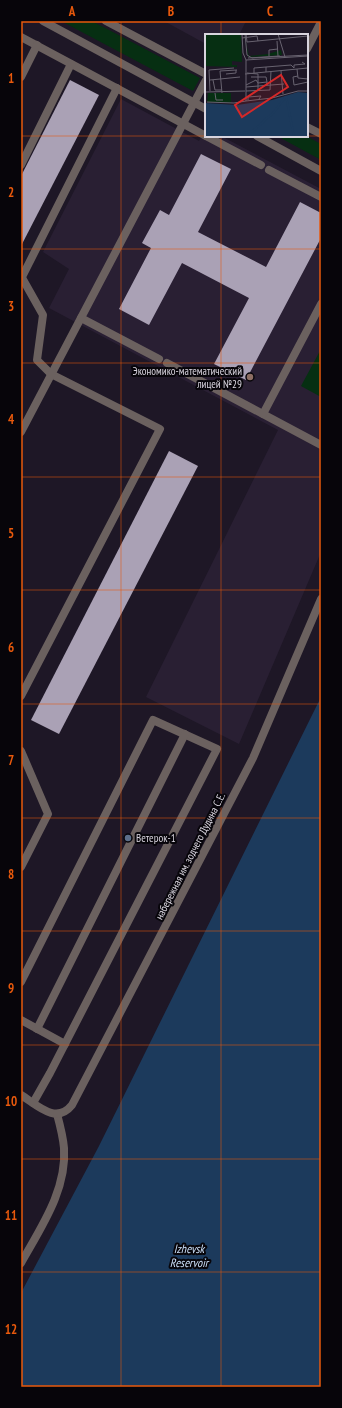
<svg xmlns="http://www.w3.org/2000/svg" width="342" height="1408" font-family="'PT Sans Narrow',sans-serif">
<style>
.built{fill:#291f33}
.green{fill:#062f12}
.water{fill:#1c3a5c}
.building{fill:#aaa1b5}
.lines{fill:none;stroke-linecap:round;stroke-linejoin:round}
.lane{stroke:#6b615f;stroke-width:8}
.street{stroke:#6b615f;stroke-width:8}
.grid{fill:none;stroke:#e8590c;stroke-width:1;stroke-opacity:0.55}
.education-dot{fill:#8d6e63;stroke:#07050a;stroke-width:1.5}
.service-dot{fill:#5c6f8a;stroke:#07050a;stroke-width:1.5}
.labels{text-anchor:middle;stroke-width:4;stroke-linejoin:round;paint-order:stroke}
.poi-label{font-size:11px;fill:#d8d4de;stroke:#07050a;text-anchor:end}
.street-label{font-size:11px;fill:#d8d4de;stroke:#07050a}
.water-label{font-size:12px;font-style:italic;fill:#cbdff8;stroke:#07050a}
.inset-river{fill:none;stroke:#1c3a5c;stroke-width:2}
.inset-road{fill:none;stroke:#686370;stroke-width:1}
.view{fill:#d62828;fill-opacity:0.15;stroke:#d62828;stroke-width:2}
.inset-edge{fill:none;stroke:#d8d4de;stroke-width:2}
.neatline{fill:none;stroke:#e8590c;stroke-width:1.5}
.grid-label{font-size:13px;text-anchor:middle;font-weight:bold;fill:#e8590c}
</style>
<rect width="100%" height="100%" fill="#1e1726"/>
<g class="built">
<polygon points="164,21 246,21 239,35 206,35 206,44"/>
<polygon points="121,99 199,141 206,129 206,136 221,136 321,189 321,552 239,744 146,697 278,430 49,308 69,269 43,252"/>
</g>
<g class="green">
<polygon points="61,21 92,21 200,78 193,91"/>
<polygon points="277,136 306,136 321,144 321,160"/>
<polygon points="321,349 321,397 301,386"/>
</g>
<polygon class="water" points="321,697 321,1387 21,1387 21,1293 99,1146"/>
<g class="building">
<polygon points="70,80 99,95 21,246 21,176"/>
<polygon points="201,154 231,169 198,232 266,267 300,202 321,213 321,238 246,380 214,364 249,298 182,263 149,325 119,309 151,248 142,243 160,210 169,215"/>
<polygon points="169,451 198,466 59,734 31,720"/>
</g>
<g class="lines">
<g class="lane">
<polyline points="21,37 206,136"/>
<polyline points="307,49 321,22"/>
<polyline points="21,77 37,45"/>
<polyline points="206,136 261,165"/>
<polyline points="21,165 71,64"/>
<polyline points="269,170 321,197"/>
<polyline points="21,276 43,315 37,360 51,374 160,429 21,696"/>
<polyline points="22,277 117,88"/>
<polyline points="81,318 159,359"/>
<polyline points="167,363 321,445"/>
<polyline points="263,414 321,304"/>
<polyline points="21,432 206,80"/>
<polyline points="21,751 48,814 21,867"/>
<polyline points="21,982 153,720 217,749 50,1073 33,1103"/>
<polyline points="21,1020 65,1044"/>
<polyline points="37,1029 185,734"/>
<path d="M21 1263C41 1227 67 1190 64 1148 63 1137 60 1125 57 1114"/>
</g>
<g class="street">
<polyline points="43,21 206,109"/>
<polyline points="106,21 206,74"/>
<polyline points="307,127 321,134"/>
<polyline points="257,136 321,171"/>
<path d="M21 1095C37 1105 56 1125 72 1105L253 758 321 599"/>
</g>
</g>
<path class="grid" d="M121 21V1387M221 21V35M21 136H206M221 136V1387M307 136H321M21 249H321M21 363H321M21 477H321M21 590H321M21 704H321M21 818H321M21 931H321M21 1045H321M21 1159H321M21 1272H321"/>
<circle class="education-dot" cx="250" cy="377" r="4"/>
<circle class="service-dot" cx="128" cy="838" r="4"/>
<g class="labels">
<g class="poi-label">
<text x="242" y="375">Экономико-математический<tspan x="242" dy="13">лицей №29</tspan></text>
<text x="136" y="842" text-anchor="start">Ветерок-1</text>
</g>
<g class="street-label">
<text transform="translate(190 856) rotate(-63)" y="4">набережная им. зодчего Дудина С.Е.</text>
</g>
<g class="water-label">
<text x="189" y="1253">Izhevsk<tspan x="189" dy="14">Reservoir</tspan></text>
</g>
</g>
<g transform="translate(205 34)">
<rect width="103" height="103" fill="#1e1726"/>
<path d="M0 0H36L37 28 27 27V31H32V33L0 32ZM39 0 44 22 63 20 76 16 77 21 43 23ZM3 59H26V69L2 68Z" fill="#062f12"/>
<path d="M93 58 103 59V103H0V69L32 71 67 66Z" fill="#1c3a5c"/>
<path class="inset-river" d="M81 62 89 103M18 103 48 97 69 78 81 62"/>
<path class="inset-road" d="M37 0 38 19 41 26 103 22M40 0 42 21 47 24 103 21M41 0 42 8 103 2M73 0 80 23M37 4 52 2 53 7M72 7 73 22M64 22V16L73 15M43 24 75 22M41 26V67L67 64 93 57H103M89 34V31L100 30 97 28M92 35 93 44 103 45M76 37 78 60M61 38V33L86 31 89 34M42 39 53 40V56M49 39V34L61 33M21 40 31 39V36M40 40 103 34M93 42 88 43 89 51 103 48M46 43H61L62 48M5 46 35 43M8 46 10 56H17M41 51 51 46 53 49 62 48V51M41 53 79 50M5 57 4 36 29 34M41 57 65 56 66 37M0 58 40 57M10 59 11 66H18M17 59 15 37 32 36M43 66V63L56 62 54 65M2 68 29 69 41 67"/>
<path class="view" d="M76 41 83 53 37 83 30 71Z"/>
<rect width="103" height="103" class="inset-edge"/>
</g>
<rect width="342" height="1408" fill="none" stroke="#07050a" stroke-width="44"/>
<rect x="22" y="22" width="298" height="1364" class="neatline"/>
<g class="grid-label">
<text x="72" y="16">A</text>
<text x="171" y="16">B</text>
<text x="270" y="16">C</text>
<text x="11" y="83">1</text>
<text x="11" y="197">2</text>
<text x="11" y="311">3</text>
<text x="11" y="424">4</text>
<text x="11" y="538">5</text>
<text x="11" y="652">6</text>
<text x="11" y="765">7</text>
<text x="11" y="879">8</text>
<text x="11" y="993">9</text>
<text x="11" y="1106">10</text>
<text x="11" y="1220">11</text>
<text x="11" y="1334">12</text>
</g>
</svg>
